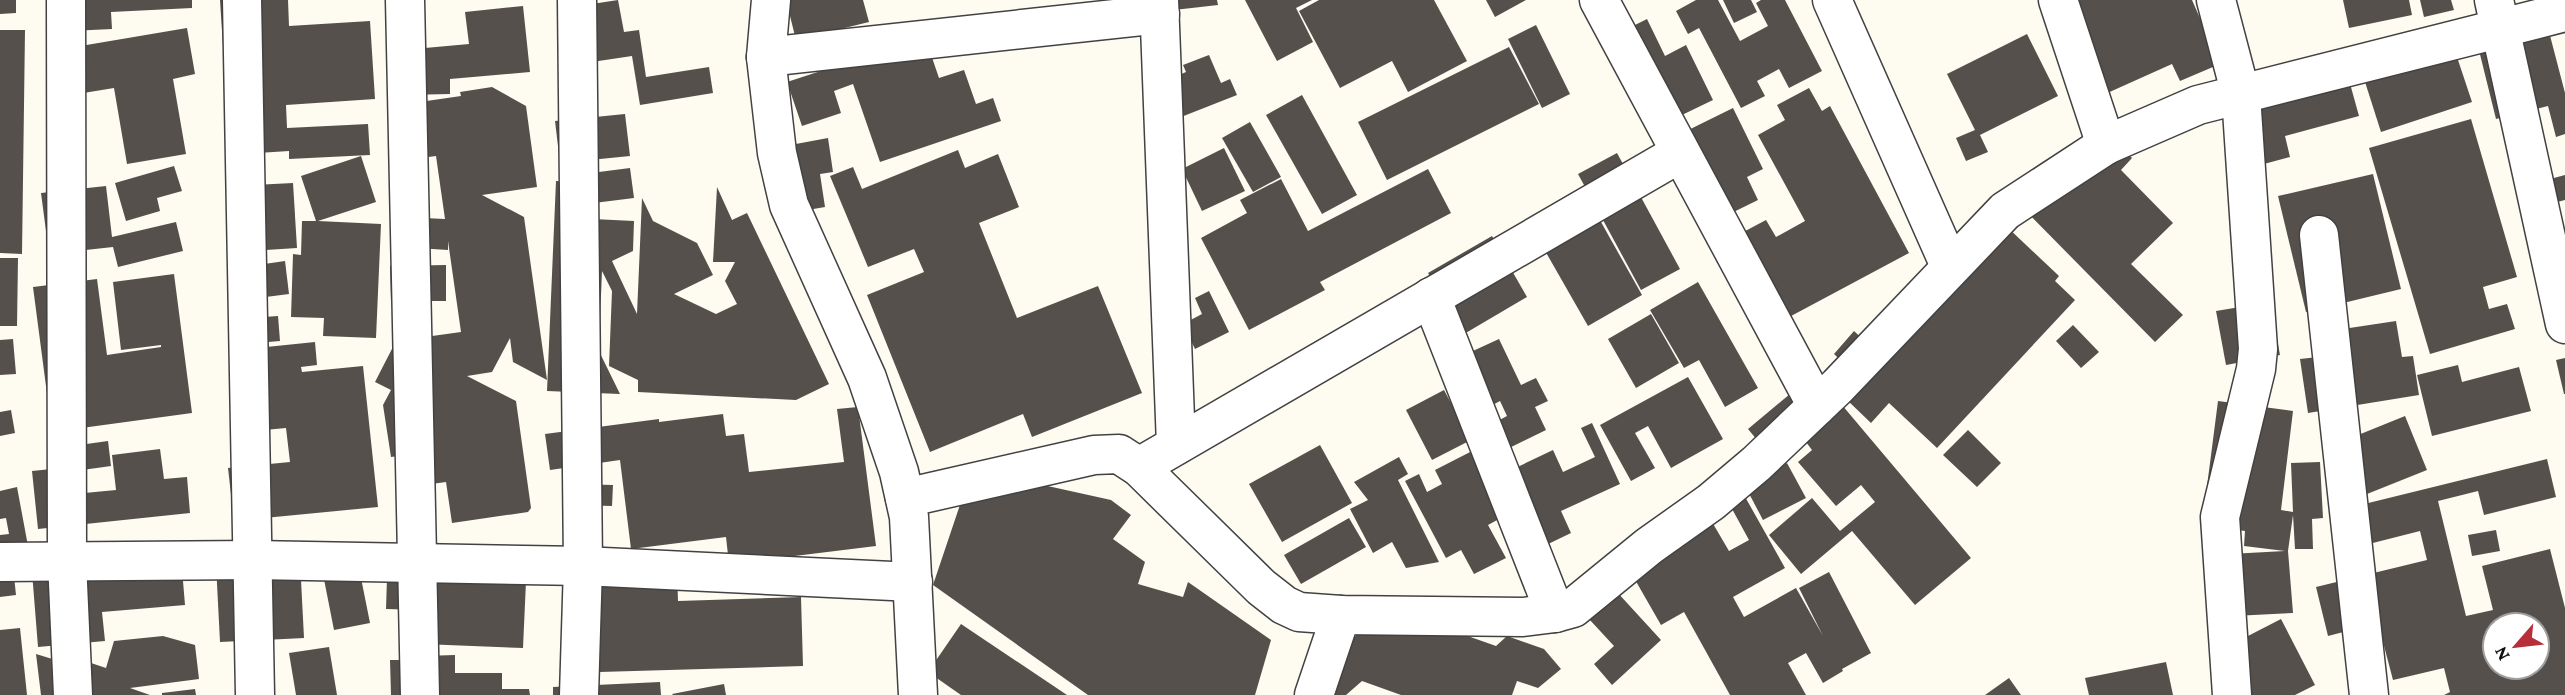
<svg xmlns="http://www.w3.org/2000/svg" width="2565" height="695" font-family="'Crimson Pro',serif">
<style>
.building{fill:#56504c;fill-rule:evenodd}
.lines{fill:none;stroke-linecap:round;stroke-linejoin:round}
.minor-casing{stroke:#424242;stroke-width:41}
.minor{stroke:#fff;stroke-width:38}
</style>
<rect width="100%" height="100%" fill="#fefbf1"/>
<g class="building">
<polygon points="0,0 16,0 16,13 0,14"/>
<polygon points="48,0 192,0 192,8 111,12 112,29 50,32"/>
<polygon points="220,0 288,0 289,26 370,21 375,99 286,105 287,128 368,124 370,155 289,159 289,151 230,155"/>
<polygon points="618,0 624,32 639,30 646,77 709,67 713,93 640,105 632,56 565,66 592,4"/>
<polygon points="786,0 863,0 869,22 796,40"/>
<polygon points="1173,0 1217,0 1218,5 1174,10"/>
<polygon points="1245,0 1312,0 1296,8 1313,42 1277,61"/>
<polygon points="1319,0 1434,0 1467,61 1408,92 1392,61 1340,88 1299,11"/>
<polygon points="1486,0 1526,0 1495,17"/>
<polygon points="1696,0 1718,0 1740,41 1768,26 1756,3 1761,0 1785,0 1822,71 1789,88 1779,69 1757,81 1765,96 1741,108 1699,28 1688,34 1676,11"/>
<polygon points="1723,0 1751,0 1757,12 1734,23"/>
<polygon points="2051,0 2192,0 2220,64 2180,81 2172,64 2094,99"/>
<polygon points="2343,0 2409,0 2412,15 2349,28"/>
<polygon points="2420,0 2451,0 2454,10 2424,17"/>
<polygon points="2541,1 2565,93 2565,134 2556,137 2548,106 2496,119 2471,18"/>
<polygon points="523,6 530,72 450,79 450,94 404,95 403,50 469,44 465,12"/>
<polygon points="1647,19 1665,56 1686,45 1713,100 1655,128 1611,37"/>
<polygon points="1536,25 1570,94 1542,108 1508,39"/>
<polygon points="187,28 195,74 173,79 186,154 127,164 114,88 59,97 51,51"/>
<polygon points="0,30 25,30 22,254 0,253"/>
<polygon points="2448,30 2472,102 2381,132 2358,60"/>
<polygon points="2027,34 2058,96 1980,135 1988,152 1966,161 1956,138 1975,130 1947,74"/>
<polygon points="925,37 939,78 964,70 976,104 993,98 1001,121 880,162 853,84 834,91 841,113 802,126 787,82"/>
<polygon points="1509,47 1539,104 1387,180 1358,122"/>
<polygon points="1209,55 1221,83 1230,79 1237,95 1176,119 1172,78 1186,72 1183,65"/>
<polygon points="2344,62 2359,116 2285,136 2290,157 2238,171 2218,96"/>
<polygon points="492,87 526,106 537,187 482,195 524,217 547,380 513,362 510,338 492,372 467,376 516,401 531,508 528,512 452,523 446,482 424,485 420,453 391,457 383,405 391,390 375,382 396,341 461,332 448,241 448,250 401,247 403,217 445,219 436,156 406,160 399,105 461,96 460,92"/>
<polygon points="1809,88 1822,111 1830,106 1909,253 1763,331 1717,246 1766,220 1776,237 1805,221 1758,135 1785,120 1777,105"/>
<polygon points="1302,95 1357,195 1322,214 1266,115"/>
<polygon points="1733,108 1763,169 1747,177 1758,200 1701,228 1660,144"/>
<polygon points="625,114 630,156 560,163 555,121"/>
<polygon points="2471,119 2517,277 2483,287 2489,309 2507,304 2515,329 2430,354 2369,148"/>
<polygon points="1250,122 1281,177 1253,192 1222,138"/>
<polygon points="2110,136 2132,158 2121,170 2173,223 2131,264 2183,315 2155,342 2011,196"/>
<polygon points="828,138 833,172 820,174 825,207 796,212 785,146"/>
<polygon points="1224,148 1245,191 1202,211 1182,169"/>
<polygon points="958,150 965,168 998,154 1019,207 979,223 1017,318 1098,286 1142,393 1032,437 1023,414 930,452 867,295 924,272 914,249 868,267 830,176 853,167 862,189"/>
<polygon points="1617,153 1680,269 1641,290 1578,174"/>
<polygon points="361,156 376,202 318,221 381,224 376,338 323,336 324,318 291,317 293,254 301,255 302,221 316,221 301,176"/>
<polygon points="174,166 182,191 157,198 160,211 126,221 115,183"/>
<polygon points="630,168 634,198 594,203 591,173"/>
<polygon points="1428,169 1451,213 1320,282 1325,290 1249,330 1201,238 1247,213 1240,200 1281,179 1308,231"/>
<polygon points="2373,174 2401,289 2306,312 2278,196"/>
<polygon points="2565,175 2565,200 2538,207 2532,184"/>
<polygon points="556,181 575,182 593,219 634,221 633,251 612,261 637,314 642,198 653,221 697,243 713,275 674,294 716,314 737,304 725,281 735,262 713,262 717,187 732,220 747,213 829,384 796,400 638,392 638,380 609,366 612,291 602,271 600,319 573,332 595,343 620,394 547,391"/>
<polygon points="293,183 297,248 236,252 232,186"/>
<polygon points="106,186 112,237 176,222 183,251 118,267 113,247 49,254 41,193"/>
<polygon points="1583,190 1642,295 1588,326 1528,221"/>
<polygon points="1987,208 2059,276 2055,281 2075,300 1937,448 1889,403 1871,423 1845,398 1861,380 1834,354 1854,331 1869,345"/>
<polygon points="1492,236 1527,297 1464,334 1428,273"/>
<polygon points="0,258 18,258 17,326 0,326"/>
<polygon points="285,261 289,294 242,300 237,268"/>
<polygon points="446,265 446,301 391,301 390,266"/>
<polygon points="174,274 192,413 52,432 33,287 97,279 107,355 161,347 161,345 121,350 113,282"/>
<polygon points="1698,282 1758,388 1725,407 1699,360 1684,368 1650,310"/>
<polygon points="1209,291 1229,332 1195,349 1183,324 1202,314 1195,298"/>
<polygon points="2270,302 2280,355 2226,365 2216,311"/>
<polygon points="1651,314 1679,363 1636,388 1608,339"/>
<polygon points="278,316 280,341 235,345 234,319"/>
<polygon points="2396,321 2402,357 2413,356 2419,395 2308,413 2300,359 2327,356 2323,332"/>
<polygon points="2073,325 2099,352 2081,368 2056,341"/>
<polygon points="13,339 16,374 0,375 0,340"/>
<polygon points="1499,339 1521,385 1536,378 1548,401 1535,407 1546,430 1503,451 1490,425 1507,416 1500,401 1487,408 1462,356"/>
<polygon points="315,342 317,365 301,367 302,372 363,366 378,507 234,521 228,468 290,462 286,428 254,431 246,349"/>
<polygon points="2565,358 2565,394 2564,394 2556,360"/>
<polygon points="2458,365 2462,382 2519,367 2531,411 2432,436 2417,375"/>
<polygon points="1815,373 1971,558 1915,605 1852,531 1801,574 1769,535 1812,498 1840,531 1875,502 1861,485 1836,506 1798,462 1812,450 1800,434 1772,458 1748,429"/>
<polygon points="1688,377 1723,439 1671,468 1648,426 1635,433 1655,468 1631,481 1600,425"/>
<polygon points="1444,390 1471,440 1432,460 1406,410"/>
<polygon points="2218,401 2293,411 2281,510 2293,512 2291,463 2320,462 2323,518 2312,519 2313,549 2295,549 2293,515 2288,551 2293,613 2214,617 2211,555 2285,551 2244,546 2245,531 2202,525"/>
<polygon points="858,407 876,546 729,564 726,537 631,549 620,460 550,470 545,434 659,419 659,422 723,414 726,436 744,434 749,472 844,462 837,409"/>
<polygon points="11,410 15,433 0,436 0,412"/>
<polygon points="2405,416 2427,470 2347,502 2326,448"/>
<polygon points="1592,423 1620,484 1561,511 1571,533 1544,546 1509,471 1553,450 1563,472 1595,457 1581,428"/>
<polygon points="1968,430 2001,463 1977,487 1943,455"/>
<polygon points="108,441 111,466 75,471 72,446"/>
<polygon points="1320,445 1352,503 1282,542 1249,484"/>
<polygon points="160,449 164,479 187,477 190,513 38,529 32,471 71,467 74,494 116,490 112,455"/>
<polygon points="1476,449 1510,513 1488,525 1506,558 1474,574 1461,550 1446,558 1405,481 1419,474 1427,492 1442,484 1435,470"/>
<polygon points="1399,457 1408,474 1398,480 1439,562 1406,568 1392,542 1373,553 1350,509 1368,500 1354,482"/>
<path d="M2547 459 2556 497 2484 515 2478 491 2438 501 2466 616 2493 610 2482 566 2550 549 2565 608V695H2444L2450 692 2444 668 2393 680 2378 623 2328 636 2316 587 2427 560 2420 531 2357 547 2348 508ZM2495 625H2537V667H2495Z"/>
<polygon points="1787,463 1806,498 1763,520 1745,486"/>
<polygon points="1730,470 1785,568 1733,597 1744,617 1796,588 1823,636 1799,588 1829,572 1871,653 1842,669 1843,671 1823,683 1806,653 1788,663 1806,695 1730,695 1684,612 1661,625 1622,557 1705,510 1729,551 1749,540 1731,507 1714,516 1698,487"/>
<polygon points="1011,478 1111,500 1131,515 1113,539 1145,562 1138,584 1183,597 1188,582 1271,640 1255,695 1088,695 933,585 966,487"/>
<polygon points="575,484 613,485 612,506 575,505"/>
<polygon points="17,487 28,546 11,548 16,595 0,597 0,535 9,534 6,518 0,519 0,491"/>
<polygon points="1349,518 1366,547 1301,584 1284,555"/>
<polygon points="2496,530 2500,551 2472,556 2468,535"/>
<polygon points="299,541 304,638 220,642 215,545"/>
<polygon points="30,547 181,557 185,605 102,612 105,641 38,647"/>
<polygon points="355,548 370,623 334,630 319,554"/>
<polygon points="527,559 523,648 422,644 423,610 386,609 387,578"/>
<polygon points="677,570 678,601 801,597 803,666 565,673 562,573"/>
<polygon points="1606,580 1661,640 1612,685 1594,664 1614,646 1577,606"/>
<polygon points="1377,604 1496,646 1507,636 1544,649 1561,669 1538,688 1517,681 1512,695 1401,695 1362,681 1346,695 1297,695 1340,650 1370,623"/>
<polygon points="2281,619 2315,685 2295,695 2236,695 2215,653"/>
<polygon points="961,624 1067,695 961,695 928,672"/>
<polygon points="20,628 27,695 0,695 0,630"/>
<polygon points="163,636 195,645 199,679 130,688 150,695 41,695 36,654 72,665 88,662 106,668 114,641"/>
<polygon points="329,647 337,695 296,695 289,653"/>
<polygon points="455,655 455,673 502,673 502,689 529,689 530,695 391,695 390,660 422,660 423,656"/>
<polygon points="2166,662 2173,695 2089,695 2085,678"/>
<polygon points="2009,678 2021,695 1985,695"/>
<polygon points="660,682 661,695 553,695 553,687"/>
<polygon points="724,684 726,695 673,695 672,694"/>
<polygon points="195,689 196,695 162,695 162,693"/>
</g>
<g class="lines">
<g class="minor-casing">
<g id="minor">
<polyline points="66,0 67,561 73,695"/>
<polyline points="242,0 255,695"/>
<polyline points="405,0 420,695"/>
<polyline points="577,0 583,566 579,695"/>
<polyline points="771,0 766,57 777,153 789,205 867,378 899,472 909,517 918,695"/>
<polyline points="1159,0 1176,445"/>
<polyline points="1599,0 1817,406"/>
<polyline points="1832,0 1950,266"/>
<polyline points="2058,0 2106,145"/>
<polyline points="2216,0 2241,95 2258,349 2256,369 2220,517 2232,695"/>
<polyline points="2494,0 2565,324"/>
<polyline points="766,57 1160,14"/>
<polyline points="2319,235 2369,695"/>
<polyline points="1431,297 1555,613"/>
<polyline points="1139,467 1680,153"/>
<polyline points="905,498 1094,455 1119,454 1139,467 1261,587 1284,605 1299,612 1341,615 1523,617 1555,613 1573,608 1649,546 1711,502 1756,464 1838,386 2005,211 2106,145 2198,105 2565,12"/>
<polyline points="0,562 253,560 583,566 913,582"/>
<polyline points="1314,695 1341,615"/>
</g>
</g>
<use href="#minor" class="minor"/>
</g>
<g transform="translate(2516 646) rotate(242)"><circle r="33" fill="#ffffff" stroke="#9f9f9f" stroke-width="2"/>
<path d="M0-5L12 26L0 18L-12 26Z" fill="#b53039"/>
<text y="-10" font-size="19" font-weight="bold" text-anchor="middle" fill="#0f0f0f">N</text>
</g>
</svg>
